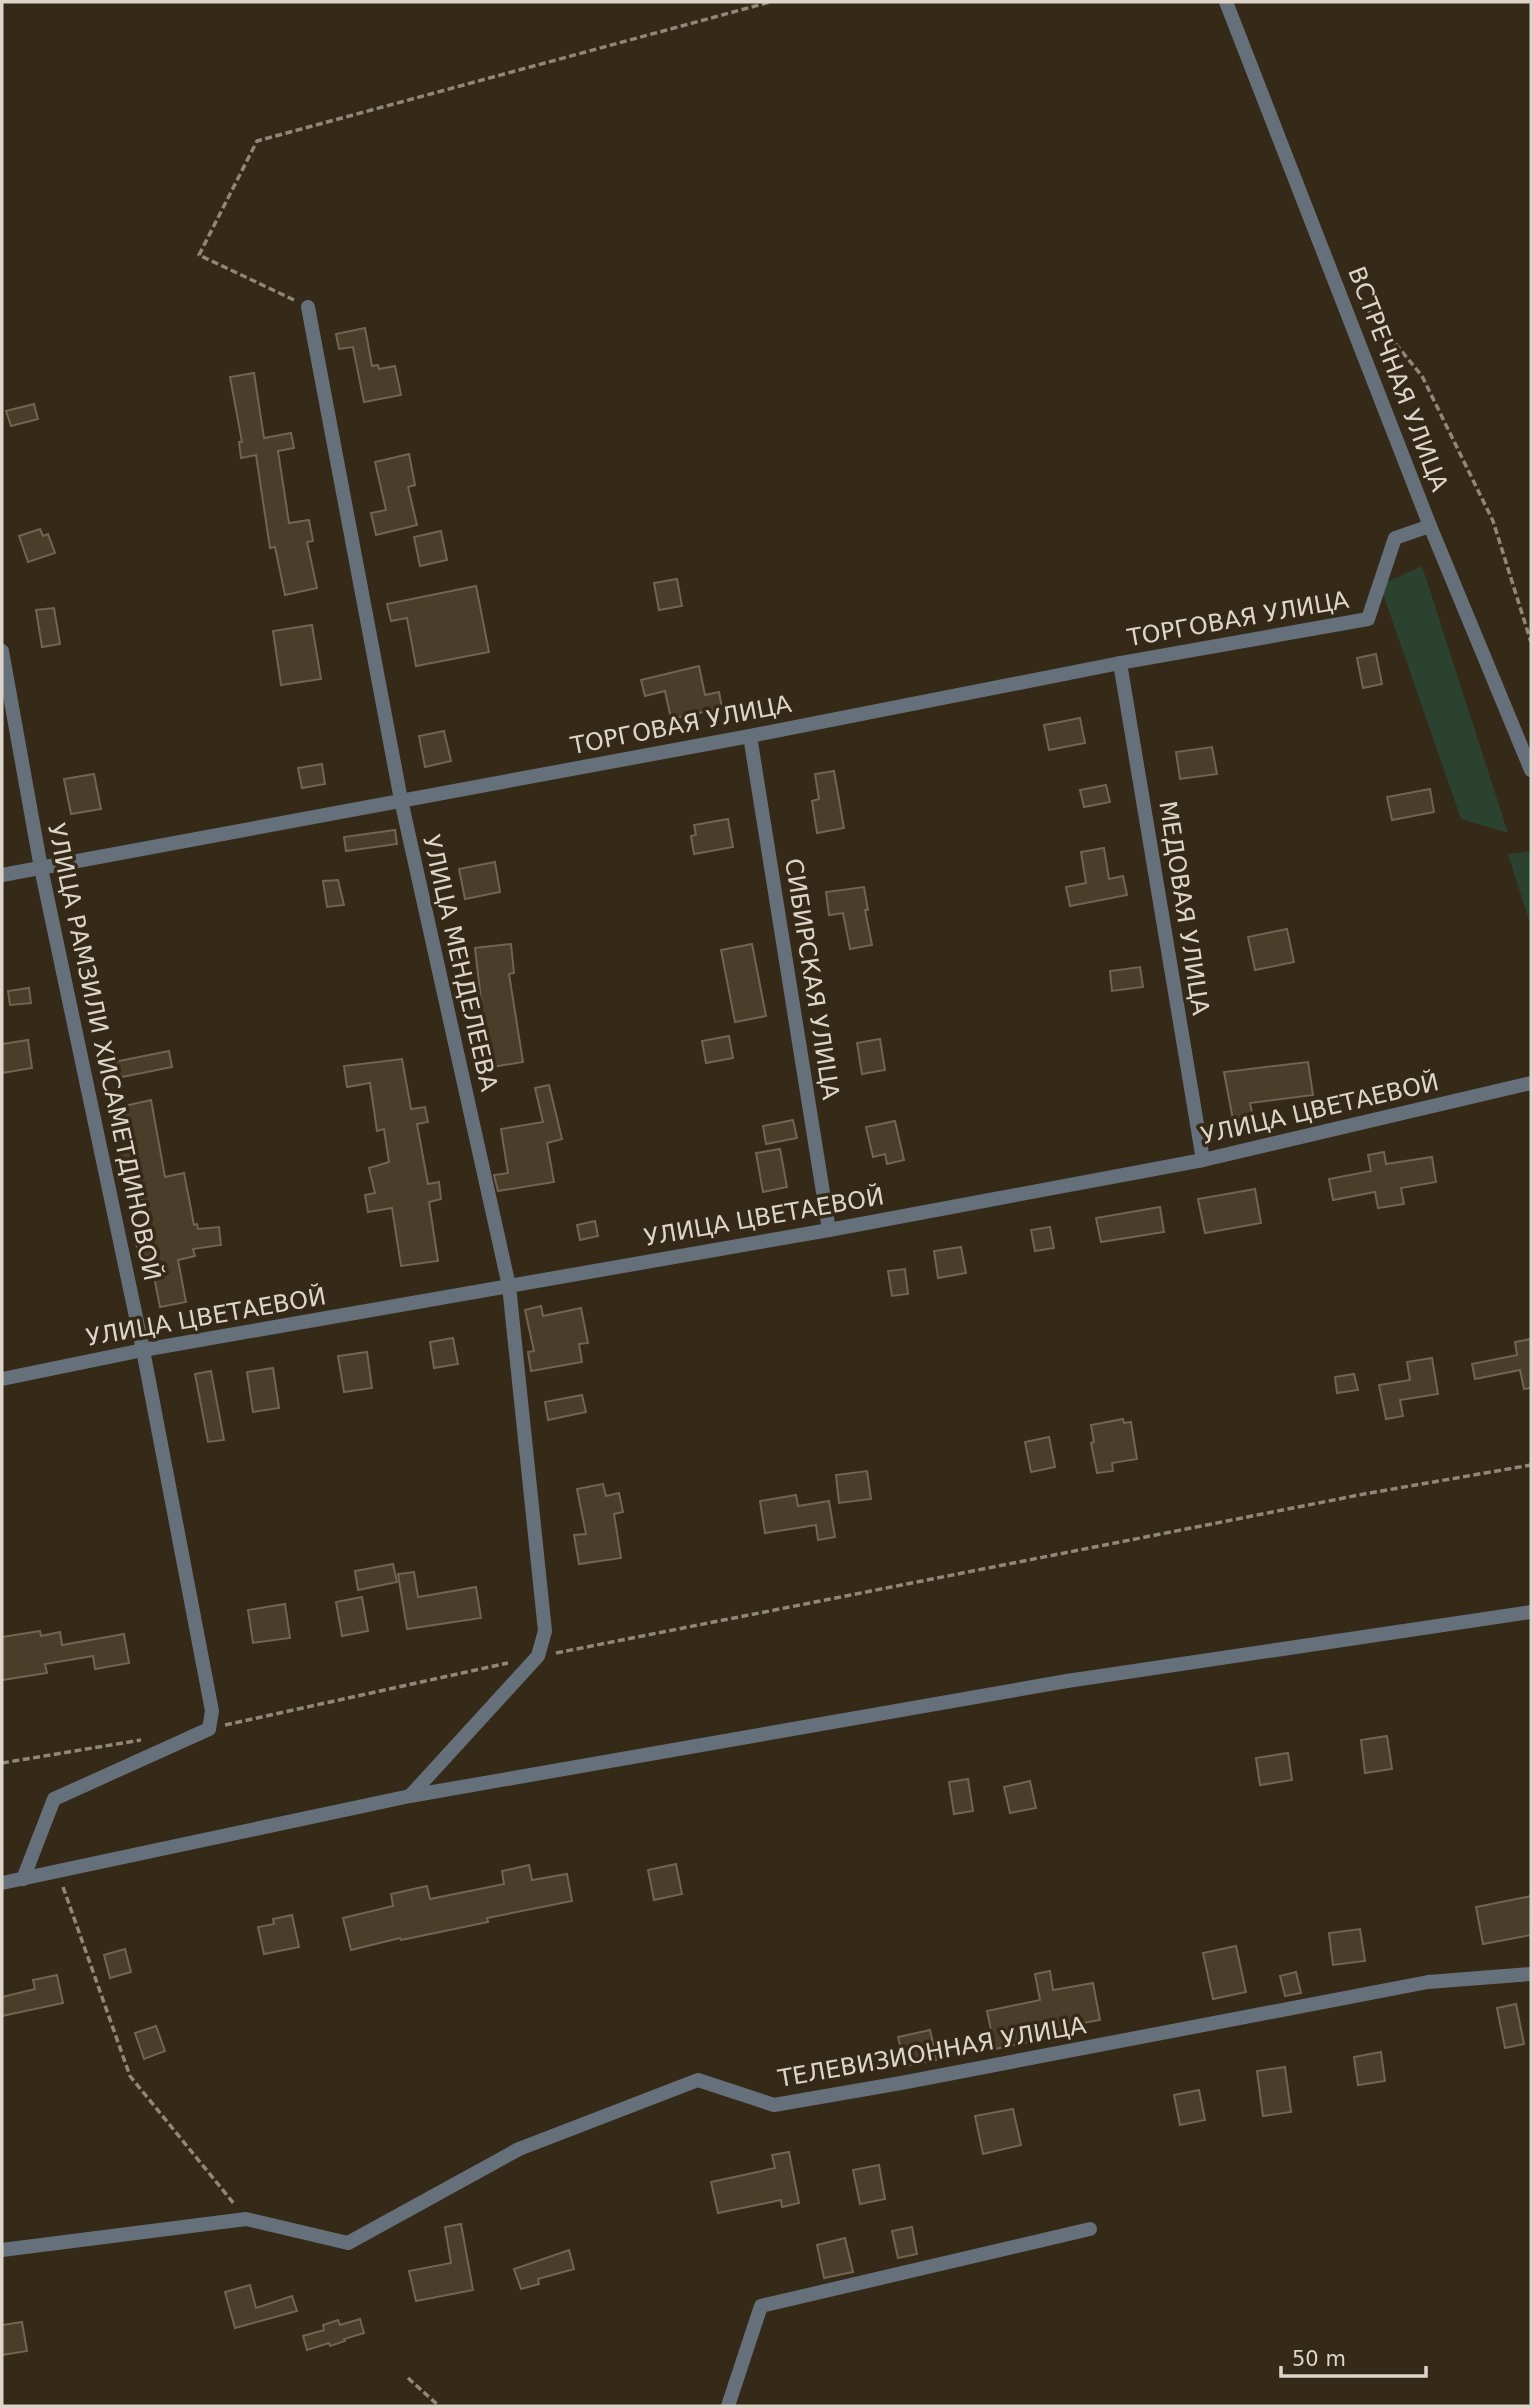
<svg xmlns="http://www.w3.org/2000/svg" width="1533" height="2408" font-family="'DejaVu Sans',sans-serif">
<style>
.green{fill:#2b4230}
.building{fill:#4a3e2b;stroke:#716450;stroke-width:2}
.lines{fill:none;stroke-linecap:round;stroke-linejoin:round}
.path{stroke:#908778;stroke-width:3.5;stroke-dasharray:7 3.5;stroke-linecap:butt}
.minor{stroke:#66707b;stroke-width:14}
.tertiary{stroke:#66707b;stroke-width:14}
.labels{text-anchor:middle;stroke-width:7;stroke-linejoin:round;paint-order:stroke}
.street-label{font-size:24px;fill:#ddd5ca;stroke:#352917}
</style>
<rect width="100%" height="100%" fill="#352917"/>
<g class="green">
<polygon points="1422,566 1508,833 1461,819 1380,585"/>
<polygon points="1531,851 1531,927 1508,854"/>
</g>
<g class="building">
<polygon points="365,328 372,366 378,365 379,369 395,366 401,395 364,402 353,347 339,349 336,334"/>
<polygon points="254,373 264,438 291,433 294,448 278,451 289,523 309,520 313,541 307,542 317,588 285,595 275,547 270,548 256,455 241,458 239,442 242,442 230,377"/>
<polygon points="34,404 38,419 11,426 6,411"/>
<polygon points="409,454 415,485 408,487 417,525 376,535 371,513 386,510 375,462"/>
<polygon points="40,529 43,536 48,534 55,553 28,562 19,536"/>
<polygon points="441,531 447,560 420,566 414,537"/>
<polygon points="677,579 682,606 659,610 654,583"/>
<polygon points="476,586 489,652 416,666 407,618 391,621 387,604"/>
<polygon points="54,608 60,644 42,647 36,610"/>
<polygon points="312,625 321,679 281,685 273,631"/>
<polygon points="1376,654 1382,684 1363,688 1357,658"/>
<polygon points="699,666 705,695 719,692 722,708 671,719 665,691 645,696 641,680"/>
<polygon points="1080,718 1085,743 1049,750 1044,725"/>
<polygon points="444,731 451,761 425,767 419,736"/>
<polygon points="1212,747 1217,774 1180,779 1176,752"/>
<polygon points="322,764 325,784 302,788 298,768"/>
<polygon points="834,771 844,828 817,833 812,801 819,799 815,774"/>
<polygon points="94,774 101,809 71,814 64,779"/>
<polygon points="1106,785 1110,802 1084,807 1080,790"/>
<polygon points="1430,789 1434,812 1392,820 1387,797"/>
<polygon points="728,819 733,847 694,854 691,836 696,835 694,825"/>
<polygon points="395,830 397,844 346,851 344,837"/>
<polygon points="1104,848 1109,879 1123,876 1127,895 1070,906 1066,887 1086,883 1081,852"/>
<polygon points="495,862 500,892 465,899 459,869"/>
<polygon points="338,880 344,905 327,907 323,881"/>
<polygon points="864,887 868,910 865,910 872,945 850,949 843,913 829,915 826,892"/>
<polygon points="1287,929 1294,962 1255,970 1248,937"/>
<polygon points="511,944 514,973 509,974 523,1062 486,1068 478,1019 466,1021 463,1003 481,1000 475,948"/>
<polygon points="752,944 766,1016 735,1022 721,950"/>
<polygon points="1140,967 1143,987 1112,991 1110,971"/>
<polygon points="29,988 31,1003 10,1005 8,991"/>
<polygon points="729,1036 733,1058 706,1063 702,1041"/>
<polygon points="880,1039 885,1070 862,1074 857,1043"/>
<polygon points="28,1040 32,1068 2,1073 2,1044"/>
<polygon points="169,1051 172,1067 107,1080 104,1064"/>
<polygon points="402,1059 411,1109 425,1107 428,1122 417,1124 428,1184 439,1182 441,1199 429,1202 438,1261 401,1266 392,1208 368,1212 365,1195 375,1193 369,1168 389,1162 384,1129 377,1131 370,1083 347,1087 344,1066"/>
<polygon points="1308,1062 1313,1095 1250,1103 1253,1117 1233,1120 1224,1072"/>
<polygon points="549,1085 562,1139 547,1143 554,1182 498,1191 494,1175 508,1173 501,1129 543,1122 535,1088"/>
<polygon points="151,1100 165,1177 184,1173 194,1225 197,1224 198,1229 219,1227 221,1245 193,1249 195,1256 178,1260 186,1302 160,1307 150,1256 139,1258 135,1237 148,1235 135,1165 122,1168 119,1150 133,1148 124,1106"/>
<polygon points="793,1120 797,1138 766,1144 763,1126"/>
<polygon points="895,1121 904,1160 887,1164 885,1154 873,1157 866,1127"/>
<polygon points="780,1149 787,1187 763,1192 756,1153"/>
<polygon points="1384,1152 1386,1164 1432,1157 1436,1182 1401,1188 1404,1204 1378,1208 1375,1192 1333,1200 1329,1179 1371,1171 1368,1155"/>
<polygon points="1255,1189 1261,1223 1205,1233 1198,1199"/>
<polygon points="1160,1207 1164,1232 1101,1242 1096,1218"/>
<polygon points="595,1221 598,1236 580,1240 577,1225"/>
<polygon points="1050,1227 1054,1248 1035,1251 1031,1230"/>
<polygon points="961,1247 966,1273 938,1278 934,1251"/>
<polygon points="905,1269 908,1294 892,1296 888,1271"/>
<polygon points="541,1306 543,1316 581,1308 588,1343 579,1344 582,1362 531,1371 528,1352 534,1351 525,1310"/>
<polygon points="453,1338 458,1364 434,1368 430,1342"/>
<polygon points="1531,1339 1531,1388 1524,1389 1520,1370 1475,1379 1472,1364 1517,1355 1515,1342"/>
<polygon points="367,1352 372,1388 344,1392 338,1356"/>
<polygon points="1432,1358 1438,1394 1400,1400 1403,1416 1386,1419 1379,1385 1410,1380 1407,1362"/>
<polygon points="273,1368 279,1408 253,1412 247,1372"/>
<polygon points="211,1371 224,1440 208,1442 195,1374"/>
<polygon points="1354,1374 1358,1390 1337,1393 1335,1377"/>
<polygon points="582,1395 586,1412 548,1420 545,1402"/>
<polygon points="1123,1419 1124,1423 1131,1422 1137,1459 1112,1463 1113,1471 1097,1473 1091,1443 1094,1442 1091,1425"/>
<polygon points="1049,1437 1055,1467 1031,1472 1025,1442"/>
<polygon points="867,1471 871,1499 839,1503 836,1475"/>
<polygon points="603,1484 606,1496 619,1493 623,1512 614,1514 621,1558 579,1564 574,1535 586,1534 577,1489"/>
<polygon points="796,1495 798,1506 829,1501 835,1537 818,1540 816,1525 765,1533 760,1501"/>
<polygon points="393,1564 397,1582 358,1590 355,1571"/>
<polygon points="414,1572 418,1597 476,1587 481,1618 407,1629 398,1574"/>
<polygon points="362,1597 368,1631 342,1636 336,1602"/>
<polygon points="285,1604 290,1638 253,1643 248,1610"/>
<polygon points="40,1631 41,1636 60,1632 62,1645 124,1634 129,1663 95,1669 93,1656 45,1664 47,1673 2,1680 2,1637"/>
<polygon points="1387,1736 1392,1769 1365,1773 1361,1740"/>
<polygon points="1288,1753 1292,1780 1260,1785 1256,1758"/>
<polygon points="968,1779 973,1811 954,1814 949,1782"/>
<polygon points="1030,1781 1036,1808 1010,1813 1004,1787"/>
<polygon points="676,1864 682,1894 654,1900 648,1870"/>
<polygon points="529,1865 532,1880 567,1874 572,1901 487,1918 488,1922 401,1940 400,1938 351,1950 343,1918 393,1906 391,1894 427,1886 430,1899 504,1884 502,1871"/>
<polygon points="1531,1896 1531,1935 1483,1944 1476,1907"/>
<polygon points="292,1915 299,1947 264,1954 258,1927 274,1924 273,1919"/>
<polygon points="1360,1929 1365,1961 1333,1965 1329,1933"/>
<polygon points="1236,1946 1246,1992 1213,1999 1203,1953"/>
<polygon points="125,1949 131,1972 110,1978 104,1955"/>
<polygon points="1050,1971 1053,1990 1093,1983 1100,2020 1061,2027 1063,2039 1049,2042 1048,2038 995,2049 987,2011 1040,2000 1035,1974"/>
<polygon points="1296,1972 1301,1993 1285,1996 1280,1976"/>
<polygon points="57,1975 63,2003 2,2016 2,1997 35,1989 33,1980"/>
<polygon points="1516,2004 1524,2044 1505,2048 1497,2008"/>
<polygon points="156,2026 165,2051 144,2059 135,2033"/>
<polygon points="930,2030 937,2060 905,2066 898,2037"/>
<polygon points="1381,2052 1385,2081 1358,2085 1354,2057"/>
<polygon points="1285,2067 1291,2112 1263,2116 1257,2071"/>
<polygon points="1199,2090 1205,2120 1180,2125 1174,2095"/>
<polygon points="1013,2109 1021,2145 983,2154 975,2116"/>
<polygon points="789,2152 799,2203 782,2207 781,2200 718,2213 711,2182 775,2168 772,2155"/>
<polygon points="879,2165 885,2199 860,2204 853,2170"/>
<polygon points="461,2224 473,2290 416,2301 409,2271 451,2263 445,2227"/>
<polygon points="912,2227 917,2254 898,2258 892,2231"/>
<polygon points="845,2238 853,2272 824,2278 817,2245"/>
<polygon points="569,2250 574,2269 538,2279 539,2284 521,2289 514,2269"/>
<polygon points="250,2285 256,2308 292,2296 297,2311 235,2328 225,2292"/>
<polygon points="360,2319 364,2333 344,2339 345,2341 330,2346 329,2343 307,2350 303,2336 324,2330 323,2325 338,2320 340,2325"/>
<polygon points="22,2322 27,2351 2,2355 2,2325"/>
</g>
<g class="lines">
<g class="path">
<polyline points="294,300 199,255 257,141 770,2"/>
<polyline points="1362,303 1422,376 1493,521 1531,642"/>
<polyline points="556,1653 1364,1494 1531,1465"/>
<polyline points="225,1725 508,1663"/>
<polyline points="2,1763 141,1740"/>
<polyline points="63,1887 130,2076 235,2205"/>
<polyline points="408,2378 439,2406"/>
</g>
<g class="minor">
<polyline points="1226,2 1430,526 1531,770"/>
<polyline points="308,307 401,800 509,1286 545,1631 538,1656 410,1796"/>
<polyline points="2,651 41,868 143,1350 212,1711 209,1729 54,1799 23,1879"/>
<polyline points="1120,663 1203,1160"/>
<polyline points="750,736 829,1230"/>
<polyline points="2,875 750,736 1120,663 1368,619 1395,538 1430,526"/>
<polyline points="2,1379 143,1350 829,1230 1203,1160 1531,1083"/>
<polyline points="2,2250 246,2219 348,2243 519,2149 698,2080 774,2105 901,2083 1428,1982 1531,1974"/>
<polyline points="728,2406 761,2306 1090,2229"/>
</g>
<polyline class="tertiary" points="2,1883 410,1796 1067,1681 1531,1612"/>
</g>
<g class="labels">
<g class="street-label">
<text transform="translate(1398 379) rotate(69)" y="8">ВСТРЕЧНАЯ УЛИЦА</text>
<text transform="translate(1238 619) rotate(-10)" y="8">ТОРГОВАЯ УЛИЦА</text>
<text transform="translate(681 725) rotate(-11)" y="8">ТОРГОВАЯ УЛИЦА</text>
<text transform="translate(1184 908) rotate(81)" y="8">МЕДОВАЯ УЛИЦА</text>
<text transform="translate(460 963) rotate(77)" y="8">УЛИЦА МЕНДЕЛЕЕВА</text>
<text transform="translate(812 979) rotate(81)" y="8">СИБИРСКАЯ УЛИЦА</text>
<text transform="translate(104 1052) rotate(78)" y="8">УЛИЦА РАМЗИЛИ ХИСАМЕТДИНОВОЙ</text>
<text transform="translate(1320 1109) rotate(-13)" y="8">УЛИЦА ЦВЕТАЕВОЙ</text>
<text transform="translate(764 1217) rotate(-10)" y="8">УЛИЦА ЦВЕТАЕВОЙ</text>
<text transform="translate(206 1317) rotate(-10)" y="8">УЛИЦА ЦВЕТАЕВОЙ</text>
<text transform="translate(932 2052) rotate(-10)" y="8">ТЕЛЕВИЗИОННАЯ УЛИЦА</text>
</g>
</g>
<rect width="1533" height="2408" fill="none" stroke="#ddd5ca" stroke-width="7"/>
<path d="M1281 2366v10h145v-10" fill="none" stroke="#ddd5ca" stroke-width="3.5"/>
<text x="1292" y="2366" font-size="21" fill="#ddd5ca" stroke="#352917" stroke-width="5" paint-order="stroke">50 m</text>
</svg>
